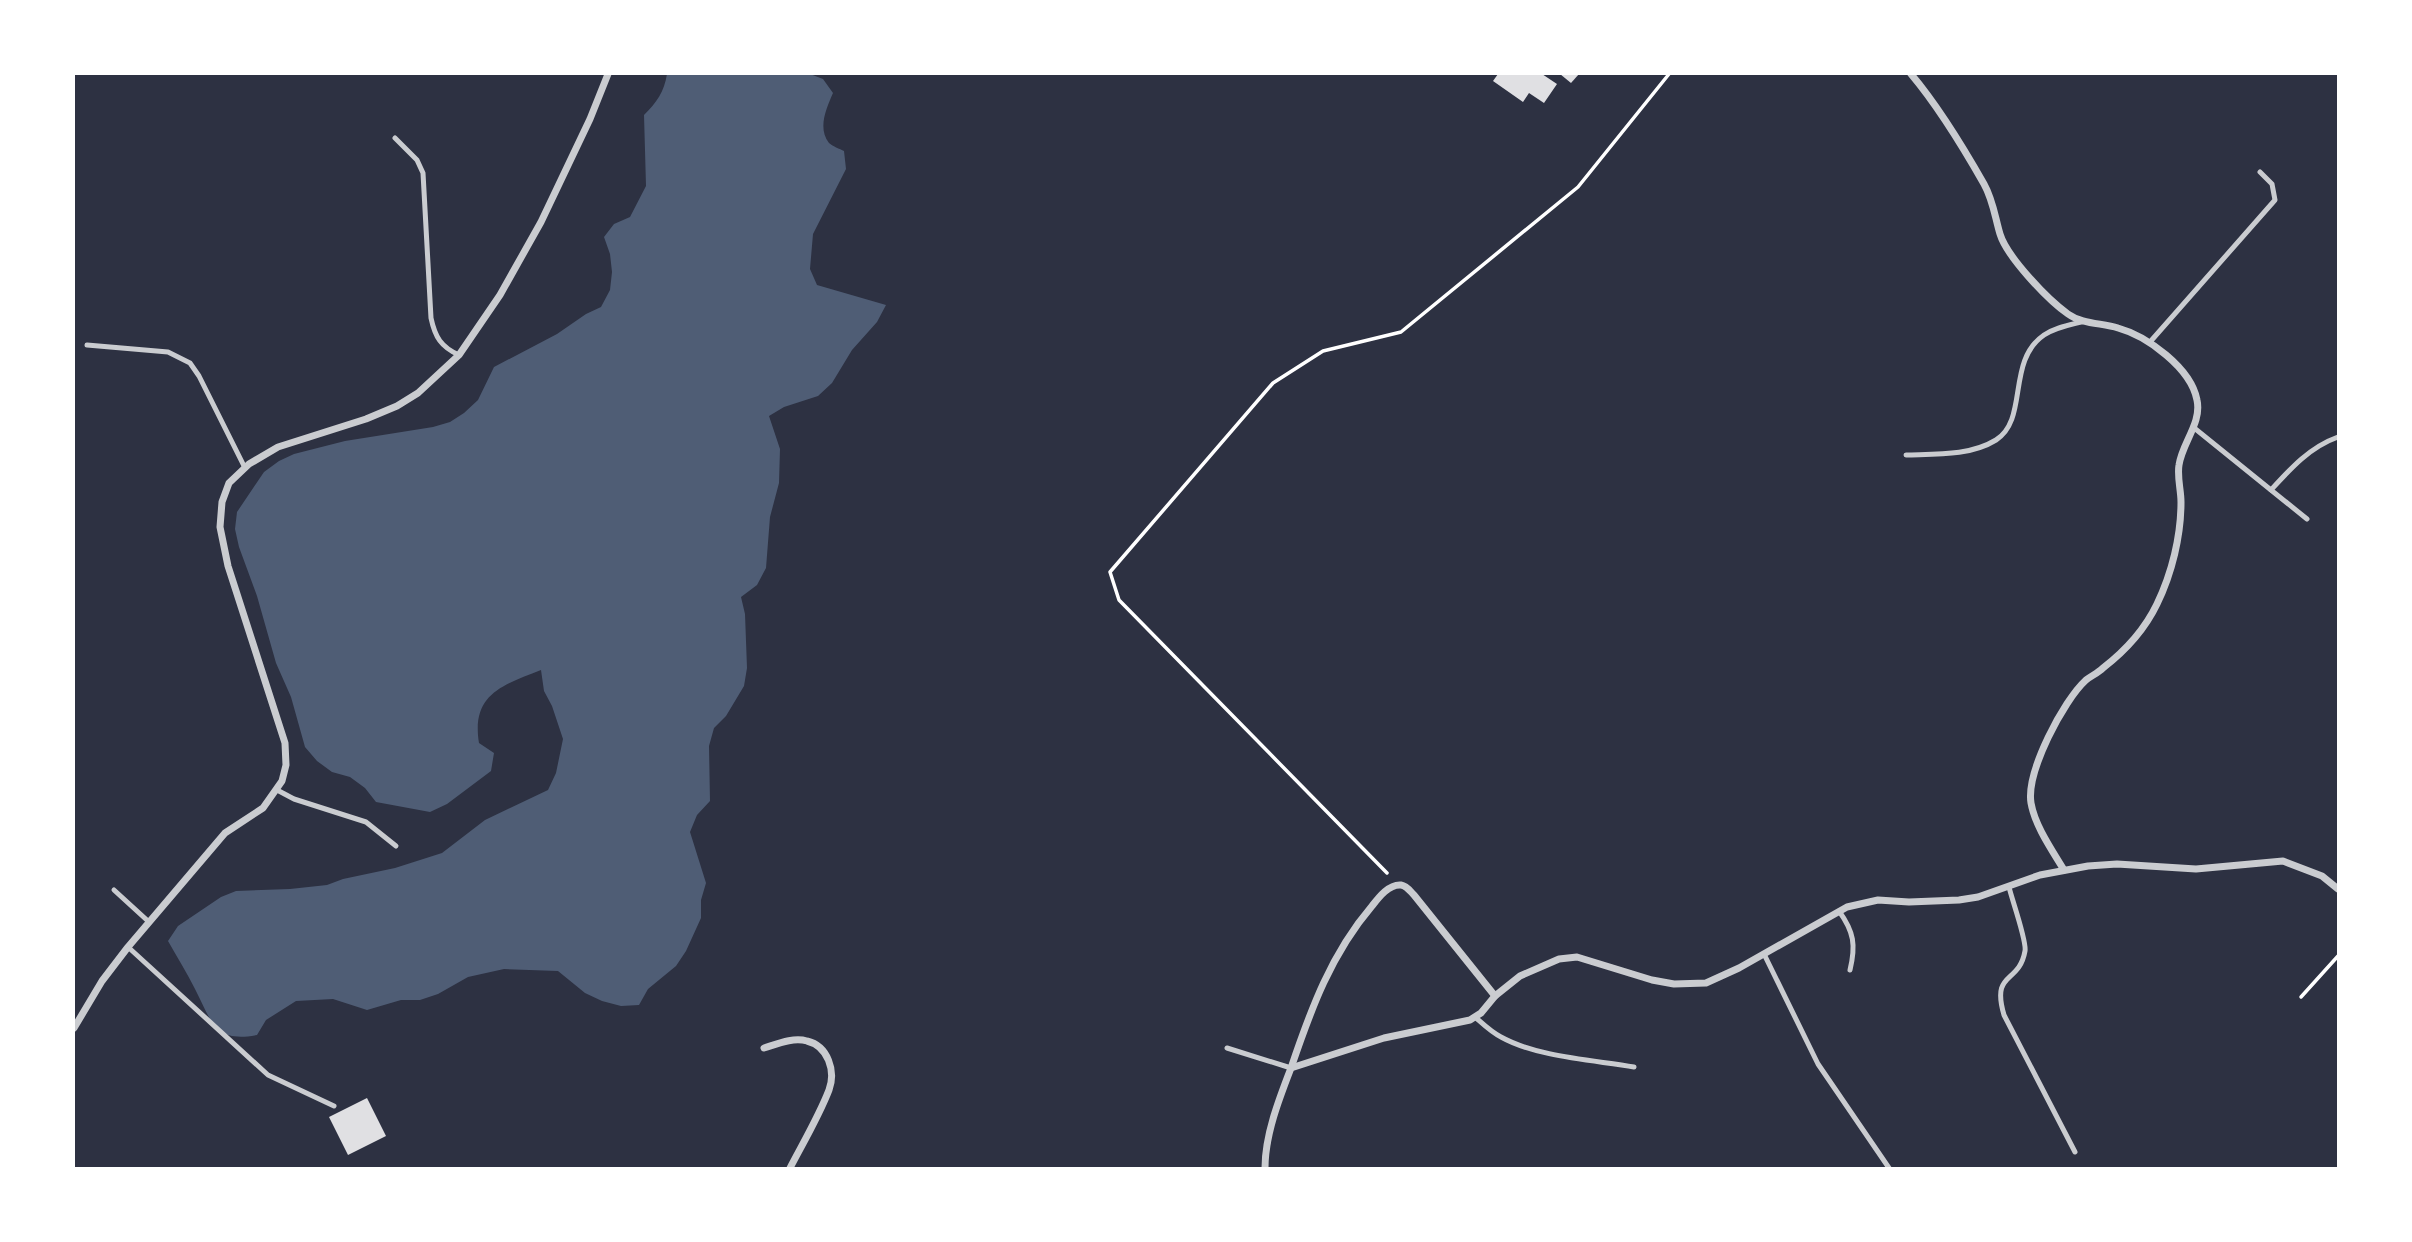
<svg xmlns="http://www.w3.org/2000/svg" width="2412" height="1242" font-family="Georgia,serif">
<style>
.water{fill:#4f5d75}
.building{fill:#e0e0e3}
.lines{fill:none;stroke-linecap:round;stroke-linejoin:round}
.path{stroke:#fff;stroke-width:3.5}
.service{stroke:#caccd0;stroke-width:5}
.minor{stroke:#caccd0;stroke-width:7}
</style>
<rect width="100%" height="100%" fill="#2d3142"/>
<path class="water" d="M667 74H810L823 79 833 93C827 107 817 128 829 143 832 146 840 149 844 151L846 169 813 234 810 269 817 285 886 305 877 322 852 350 832 383 818 396 784 407 769 416 780 449 779 483 770 517 766 568 757 585 741 597 745 614 747 668 744 686 726 716 714 728 709 746 710 801 697 815 690 832 706 883 701 900V918L686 951 676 966 648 989 639 1005 621 1006 602 1001 585 993 558 971 504 969 468 977 438 994 420 1000H401L367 1010 333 999 296 1001 266 1020 257 1035C214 1043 212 1022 195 989 187 973 177 957 168 941L178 926 221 897 236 891 290 889 327 885 343 879 395 868 442 853 485 820 548 790 556 773 563 739 552 706 544 691 541 670C503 685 471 694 479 743L494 753 491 771 447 804 430 812 376 802 365 788 350 777 332 772 317 761 305 747 291 697 276 663 257 596 239 547 235 529 237 512 264 472 279 461 294 454 345 441 433 427 450 422 464 413 478 400 494 367 557 334 586 314 601 307 610 290 612 272 610 254 604 237 614 224 630 217 646 186 644 115C657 102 664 92 667 74Z"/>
<g class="building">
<polygon points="1498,74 1542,74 1557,84 1544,103 1529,93 1523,102 1493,81"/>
<polygon points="1560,74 1579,74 1571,83"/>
<polygon points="367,1098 386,1136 348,1155 329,1117"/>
</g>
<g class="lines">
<g class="path">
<polyline points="1387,873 1119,600 1110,572 1273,383 1323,351 1401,332 1578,187 1669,74"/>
<polyline points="2301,997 2338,956"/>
</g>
<g class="service">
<path d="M395 138 417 160 423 173 431 318C435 337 441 347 459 355"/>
<polyline points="2150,342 2275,200 2272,184 2260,172"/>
<polyline points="87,345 168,352 190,363 199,376 245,468"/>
<polyline points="2193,427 2307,519"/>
<path d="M1906 455C1936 454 1970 456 1996 440 2029 419 2006 361 2044 335 2056 327 2070 325 2085 321"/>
<path d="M2271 490C2291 468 2310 447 2338 437"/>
<polyline points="277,790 294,799 366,822 396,846"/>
<path d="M2009 887C2012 900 2027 941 2025 951 2019 985 1991 970 2004 1015L2075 1152"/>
<polyline points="114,890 149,922"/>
<path d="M1839 911C1854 932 1856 945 1850 970"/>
<polyline points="128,947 268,1075 334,1106"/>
<polyline points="1764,954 1818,1064 1889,1168"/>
<path d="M1475 1017C1483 1024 1491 1032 1501 1037 1537 1057 1593 1060 1634 1067"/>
<polyline points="1227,1048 1291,1068"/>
</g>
<g class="minor">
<path d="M1911 74C1938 106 1963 147 1984 184 1993 200 1995 217 2000 234 2007 257 2048 300 2068 314 2082 324 2102 323 2118 328 2147 336 2191 368 2197 400 2202 423 2182 443 2179 465 2177 477 2181 490 2181 502 2181 536 2172 573 2157 604 2145 629 2125 651 2103 668 2098 673 2091 676 2086 680 2063 701 2026 772 2031 803 2035 826 2052 850 2064 870"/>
<polyline points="74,1028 102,981 128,947 225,833 263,808 282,781 286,765 285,743 228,566 220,527 222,502 229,483 249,464 278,447 366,419 397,406 418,393 459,355 500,295 541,222 590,119 608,74"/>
<path d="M764 1048C777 1044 793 1037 807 1041 828 1046 836 1071 829 1090 819 1116 803 1143 790 1168"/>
<path d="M1291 1068C1311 1009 1331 954 1372 906 1379 897 1389 884 1401 885 1407 886 1410 891 1414 895L1495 996"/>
<path d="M1265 1168C1265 1135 1279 1099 1291 1068L1384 1038 1470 1020 1481 1013 1495 996 1520 976 1559 959 1577 957 1652 980 1674 984 1706 983 1739 968 1847 907 1878 900 1909 902 1959 900 1978 897 2040 875 2088 866 2117 864 2196 869 2283 861 2322 876 2338 889"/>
</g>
</g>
<rect width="2412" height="1242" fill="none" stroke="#ffffff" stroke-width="150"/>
</svg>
